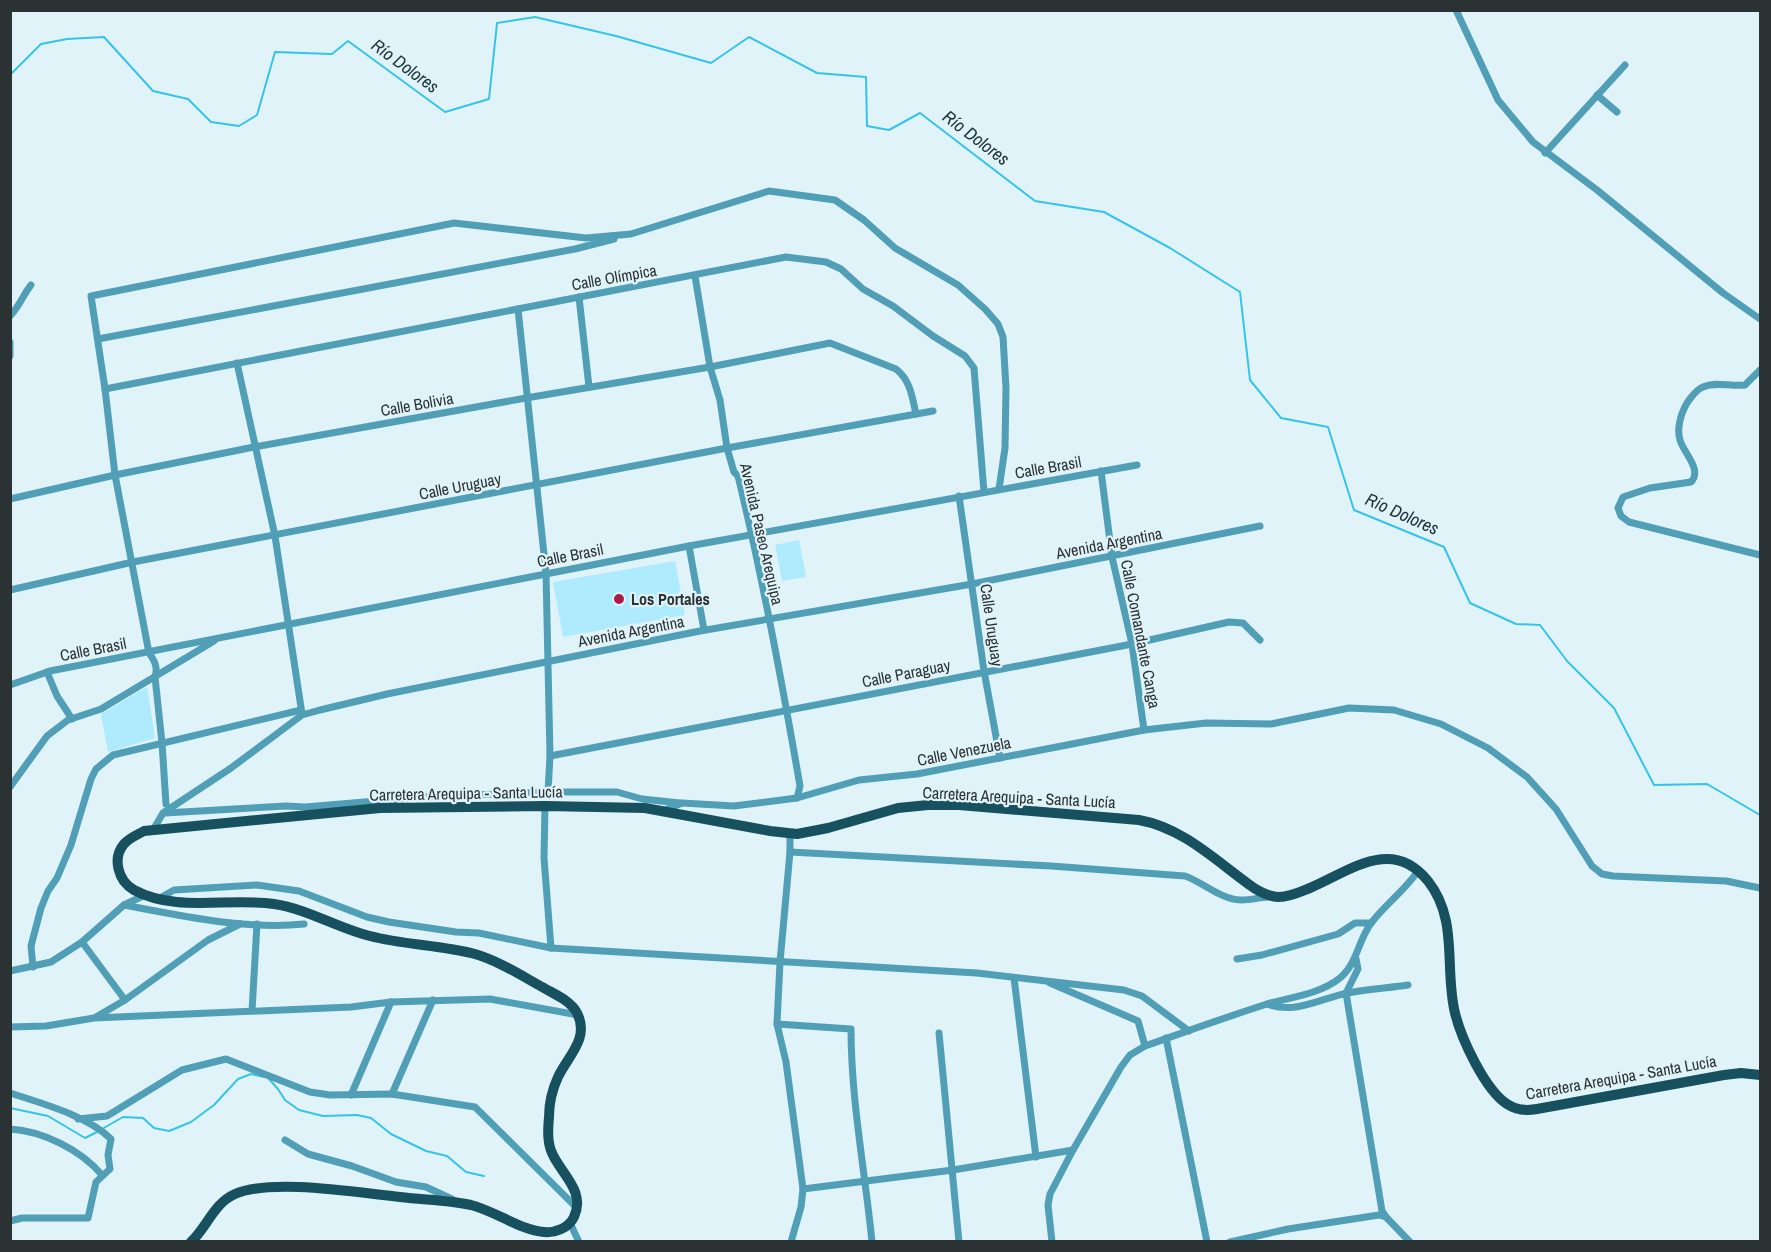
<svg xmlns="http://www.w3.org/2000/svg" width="1771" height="1252" font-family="'Archivo Narrow',sans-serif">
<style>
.green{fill:#aeebfe}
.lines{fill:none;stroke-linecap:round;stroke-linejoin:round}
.stream{stroke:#35c4e8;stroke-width:2}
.minor{stroke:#519fb6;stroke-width:7}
.primary{stroke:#175160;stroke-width:10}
.poi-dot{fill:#ac1a4a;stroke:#e0f3f9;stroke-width:2}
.labels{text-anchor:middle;stroke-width:4.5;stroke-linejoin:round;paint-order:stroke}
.street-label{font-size:16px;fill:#2b3234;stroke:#e0f3f9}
.poi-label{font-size:16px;font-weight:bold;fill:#2b3234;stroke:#e0f3f9;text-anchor:start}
.water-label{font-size:18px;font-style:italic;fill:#1d343b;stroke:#e0f3f9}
</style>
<rect width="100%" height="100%" fill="#e0f3f9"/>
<g class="green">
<polygon points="799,540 806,577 782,581 775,545"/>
<polygon points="675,561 685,615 563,637 553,582"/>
<polygon points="147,687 155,738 108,752 101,714"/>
</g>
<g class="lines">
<g class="stream">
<polyline points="10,75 41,44 67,39 104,37 153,91 188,99 211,122 239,126 257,115 275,52 332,54 348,41 445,112 489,99 497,23 535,17 616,36 711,63 749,37 817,73 866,77 867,126 889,130 920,113 1035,201 1104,212 1170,248 1240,292 1250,380 1281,418 1328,427 1354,510 1444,547 1470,603 1516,624 1540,625 1567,661 1614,708 1654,785 1707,784 1760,815"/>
<polyline points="269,1079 278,1089 285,1100 299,1110 323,1116 357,1115 371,1118 391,1134 426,1151 447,1156 466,1172 484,1176"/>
<polyline points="10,1108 48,1116 85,1138 97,1132"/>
<polyline points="102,1129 123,1117 143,1118 154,1128 169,1131 191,1122 214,1105 238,1079 251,1074 264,1077"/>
</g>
<g class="minor">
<polyline points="1456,10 1498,100 1533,142 1597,190 1723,293 1760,319"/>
<polyline points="1597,95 1617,112"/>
<polyline points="1545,153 1625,65"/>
<path d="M695 276 710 367 720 400 727 448 734 472 738 476C763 578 782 682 800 786L797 798"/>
<polyline points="579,297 589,387"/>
<polyline points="518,309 546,573 550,756 548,792"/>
<path d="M10 316C19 307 23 295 31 285"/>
<polyline points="98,339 575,249 614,239"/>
<polyline points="10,342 10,356"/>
<polyline points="237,363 275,536 302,714"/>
<path d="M1760 370 1745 385C1731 387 1716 381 1703 387 1697 389 1693 395 1689 400 1682 410 1676 427 1680 440 1683 452 1703 470 1691 482L1650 488 1623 497 1618 508 1621 516 1629 522 1760 555"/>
<polyline points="105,389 786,257 826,262 841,269 863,289 893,306 933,336 965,356 974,368 984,492"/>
<polyline points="1101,471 1112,557 1132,644 1144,730"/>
<polyline points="959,496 984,671 1000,758"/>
<path d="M10 499 115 475 254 447 526 398 710 367 830 343 896 369C911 381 912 397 916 414"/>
<polyline points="689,546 704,630"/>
<polyline points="10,590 133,562 727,448 933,411"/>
<polyline points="47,672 57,696 72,719"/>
<polyline points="10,685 50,671 689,546 1137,465"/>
<polyline points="550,756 1132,644 1229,622 1243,623 1260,640"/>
<polyline points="10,787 47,736 68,720 101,709 214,641"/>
<path d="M166 804 162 743 155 677C158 668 155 661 149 653L115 475 105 389 91 296 454 223 586 238 631 234 769 191 835 200 864 220 895 248 958 285 985 309 998 324 1003 337 1006 388 1005 448 999 489"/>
<polyline points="545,806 544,858 551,948"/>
<polyline points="665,810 682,803 734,806 797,798 859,780 917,774 1144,730 1206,723 1271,724 1349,708 1394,710 1441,724 1488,748 1527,777 1556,809 1592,866 1602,874 1613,876 1726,881 1760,888"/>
<polyline points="165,813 286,806 305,807 424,797 548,792 617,792 642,799 680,803"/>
<polyline points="153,830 163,813 231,768 302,715 320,710 387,694 700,631 972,584 1260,526"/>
<polyline points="790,833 790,852 780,962 777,1024 786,1062 803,1189 801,1207 791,1242"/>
<path d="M790 852 1051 866 1185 876C1202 882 1217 896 1233 899 1243 902 1256 898 1267 897"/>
<polyline points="160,898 174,890 257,885 299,891 367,917 389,922 456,932 479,933 551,948 977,973 1124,990 1142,996 1189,1031"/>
<path d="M124 905C182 916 246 930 304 924"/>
<polyline points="82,942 125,1000"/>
<polyline points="1237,959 1262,955 1338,934 1355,923 1371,923"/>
<polyline points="1356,959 1358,969 1346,993 1382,1211 1386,1217"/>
<polyline points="33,967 31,946 41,908 48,891 57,878 71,845 91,779 96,769 113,755 301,710"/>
<polyline points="10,971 51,962 82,942 124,905 145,895"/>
<polyline points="1014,978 1036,1157"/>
<polyline points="1050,983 1138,1021 1145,1046"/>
<path d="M1267 1004C1295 1015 1321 998 1348 993 1368 989 1388 988 1408 985"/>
<polyline points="252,1011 257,924"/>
<polyline points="96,1017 125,1000 208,940 240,924"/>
<path d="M777 1024 851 1029C851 1100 865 1171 872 1242"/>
<polyline points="10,1027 46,1026 94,1018 351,1007 391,1002 490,999 578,1015"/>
<polyline points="939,1033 959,1242"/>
<polyline points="1166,1038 1207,1242"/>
<path d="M10 1093C41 1103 88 1116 111 1139L108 1155 110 1169 96 1182 88 1218H22L10 1221"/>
<polyline points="392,1094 433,1000"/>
<polyline points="351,1095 391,1002"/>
<polyline points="78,1119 107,1116 182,1070 226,1059 310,1092 330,1095 392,1094 475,1107 576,1207"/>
<path d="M10 1129C43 1131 81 1150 102 1175"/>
<polyline points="285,1140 308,1154 352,1166 396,1182 426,1187 452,1199"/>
<polyline points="803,1189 953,1170 1073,1150"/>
<polyline points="570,1223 579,1242"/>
<path d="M1052 1242 1048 1205 1050 1194 1073 1150 1121 1067 1130 1055 1145 1046C1185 1032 1226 1017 1267 1004 1292 997 1320 994 1340 978 1358 963 1358 939 1372 922 1386 904 1405 890 1418 871"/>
<polyline points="1230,1242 1288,1229 1379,1215 1386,1217 1410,1242"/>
</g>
<path class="primary" d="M191 1242C207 1227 214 1203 235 1194 272 1178 359 1193 400 1197 424 1200 448 1200 471 1205 495 1211 520 1230 544 1232 555 1233 569 1228 574 1217 586 1191 561 1174 552 1153 547 1142 548 1129 549 1117 549 1103 552 1090 558 1077 568 1056 590 1038 577 1013 571 1001 556 995 544 988 522 976 499 961 475 954 441 945 404 945 370 936 337 928 308 909 274 904 228 897 177 913 134 890 118 881 112 858 124 844 129 838 137 835 144 831L380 808 545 806 645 808 770 831 797 834 828 828 898 808 928 805H959L1139 820C1184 828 1217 862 1254 888 1262 893 1270 897 1279 897 1290 897 1300 892 1310 888 1350 871 1392 836 1428 881 1459 920 1444 969 1455 1013 1461 1038 1485 1090 1507 1104 1516 1110 1526 1111 1537 1109L1724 1075 1741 1073 1760 1075"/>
</g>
<circle class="poi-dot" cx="619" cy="599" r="6"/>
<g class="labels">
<g class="street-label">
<text transform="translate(614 277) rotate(-10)" y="6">Calle Olímpica</text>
<text transform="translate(417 404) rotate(-10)" y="6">Calle Bolivia</text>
<text transform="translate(1048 467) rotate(-10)" y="6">Calle Brasil</text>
<text transform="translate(460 486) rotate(-11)" y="6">Calle Uruguay</text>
<text transform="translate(762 534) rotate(77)" y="6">Avenida Paseo Arequipa</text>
<text transform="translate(1109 543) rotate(-11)" y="6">Avenida Argentina</text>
<text transform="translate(570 555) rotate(-11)" y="6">Calle Brasil</text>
<text transform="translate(992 625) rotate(82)" y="6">Calle Uruguay</text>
<text transform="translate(631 631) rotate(-11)" y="6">Avenida Argentina</text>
<text transform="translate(1141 634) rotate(79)" y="6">Calle Comandante Canga</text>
<text transform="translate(93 649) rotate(-11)" y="6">Calle Brasil</text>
<text transform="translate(906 673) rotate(-11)" y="6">Calle Paraguay</text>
<text transform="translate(964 751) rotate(-11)" y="6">Calle Venezuela</text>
<text transform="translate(466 793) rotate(-1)" y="6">Carretera Arequipa - Santa Lucía</text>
<text transform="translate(1019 797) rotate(3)" y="6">Carretera Arequipa - Santa Lucía</text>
<text transform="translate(1621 1077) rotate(-10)" y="6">Carretera Arequipa - Santa Lucía</text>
</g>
<g class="poi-label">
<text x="631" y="605">Los Portales</text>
</g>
<g class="water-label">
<text transform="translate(405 66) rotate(36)" y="6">Río Dolores</text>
<text transform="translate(976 138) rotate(37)" y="6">Río Dolores</text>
<text transform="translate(1402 514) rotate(24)" y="6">Río Dolores</text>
</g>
</g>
<rect width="1771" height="1252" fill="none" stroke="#2b3234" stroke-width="24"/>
</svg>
